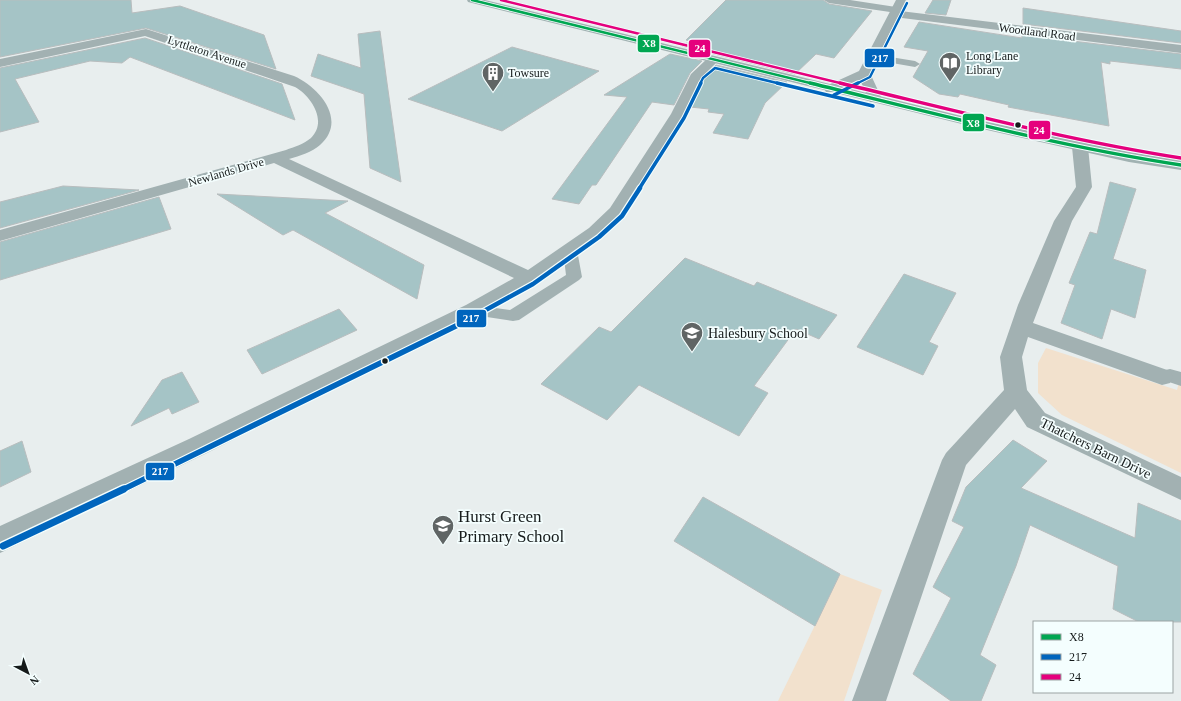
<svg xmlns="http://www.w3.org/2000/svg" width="1181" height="701" font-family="Georgia,serif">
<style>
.green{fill:#f2e1cd}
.building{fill:#a5c4c6;stroke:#b8bdbe}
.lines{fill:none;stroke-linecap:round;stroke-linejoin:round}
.service{fill:#a2b1b2;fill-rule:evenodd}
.minor{fill:#a2b1b2;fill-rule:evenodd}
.tertiary{fill:#a2b1b2;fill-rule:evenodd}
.primary{fill:#a1b2b2;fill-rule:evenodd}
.bus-1-far1-casing{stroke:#f4fefe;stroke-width:4}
.bus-1-casing{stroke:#f4fefe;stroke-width:5.5}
.bus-2-far4-casing{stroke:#f4fefe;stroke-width:4}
.bus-2-far3-casing{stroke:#f4fefe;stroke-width:5.5}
.bus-2-far2-casing{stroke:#f4fefe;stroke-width:7}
.bus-2-far1-casing{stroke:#f4fefe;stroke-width:8}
.bus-2-casing{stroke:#f4fefe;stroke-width:10}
.bus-3-far1-casing{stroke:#f4fefe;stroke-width:4}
.bus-3-casing{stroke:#f4fefe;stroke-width:5.5}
.bus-1-far1{stroke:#00a651;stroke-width:2.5}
.bus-1{stroke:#00a651;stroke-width:3.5}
.bus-2-far4{stroke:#0065bd;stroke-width:2.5}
.bus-2-far3{stroke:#0065bd;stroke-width:3.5}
.bus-2-far2{stroke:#0065bd;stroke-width:4.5}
.bus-2-far1{stroke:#0065bd;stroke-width:5.5}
.bus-2{stroke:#0065bd;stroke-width:7}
.bus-3-far1{stroke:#e5007d;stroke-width:2.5}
.bus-3{stroke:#e5007d;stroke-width:3.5}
.bus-dot{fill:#161b1b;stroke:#f4fefe;stroke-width:1.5}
.labels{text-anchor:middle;stroke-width:3.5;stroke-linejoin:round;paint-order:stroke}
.far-street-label{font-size:12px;fill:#161b1b;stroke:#f4fefe}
.far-poi-label{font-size:12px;fill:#161b1b;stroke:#f4fefe;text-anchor:start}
.poi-label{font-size:14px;fill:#161b1b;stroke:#f4fefe;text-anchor:start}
.street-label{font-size:14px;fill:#161b1b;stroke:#f4fefe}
.near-poi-label{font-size:17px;fill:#161b1b;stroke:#f4fefe;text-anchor:start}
.line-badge{stroke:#f4fefe;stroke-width:1.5}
.badge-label{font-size:11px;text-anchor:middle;font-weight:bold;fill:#fff}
</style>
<rect width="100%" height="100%" fill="#e8eeee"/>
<g class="green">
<polygon points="1046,348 1177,390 1181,374 1181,473 1062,415 1038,393 1038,363"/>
<polygon points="840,574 882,590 844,701 778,701"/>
</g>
<g class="building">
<polygon points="0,0 131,0 132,13 180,6 264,35 276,69 146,28 0,57"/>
<polygon points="726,0 823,0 829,4 872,11 834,58 816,54 795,74 682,46 690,41 686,40"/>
<polygon points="933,0 951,0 946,15 925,13"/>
<polygon points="1023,8 1181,31 1181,43 1023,24"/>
<polygon points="919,22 1022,38 1022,35 1181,54 1181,69 1110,61 1110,64 1101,62 1109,126 1008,107 1009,105 960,94 958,97 939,94 913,77 928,51 904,47"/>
<polygon points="380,31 387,83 401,182 370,168 364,94 311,76 318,54 361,68 358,34"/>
<polygon points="145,38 282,84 295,120 130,57 122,63 90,61 15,79 39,122 0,132 0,68"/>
<polygon points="512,47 599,71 502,131 408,99"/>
<polygon points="670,54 702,61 690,73 674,105 652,102 596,185 592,185 579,204 552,199 627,97 604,95"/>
<polygon points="716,65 787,82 765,103 748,139 713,133 724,114 708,112 709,109 690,107 704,77"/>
<polygon points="1110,182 1136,189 1113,259 1146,270 1135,318 1111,309 1102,339 1061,323 1075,285 1069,283 1090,232 1097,234"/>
<polygon points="63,186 139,190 0,228 0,202"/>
<polygon points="217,194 348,201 325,213 424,265 417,299 293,230 283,235"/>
<polygon points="159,197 171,229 0,280 0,242"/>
<polygon points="685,258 754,286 757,282 837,315 819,339 796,329 754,386 768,393 739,436 639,385 607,420 541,384 599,327 611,332"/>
<polygon points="904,274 956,293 929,342 938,346 923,375 857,347"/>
<polygon points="339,309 357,330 262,374 247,350"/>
<polygon points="182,372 199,402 172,414 169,408 131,426 162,380"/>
<polygon points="1013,440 1047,461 1021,488 1135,538 1138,503 1181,521 1181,622 1139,622 1113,609 1118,566 1030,525 1016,566 980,655 996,665 981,701 951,701 913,674 951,598 933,587 964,527 952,521 966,487"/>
<polygon points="22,441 31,472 0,487 0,451"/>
<polygon points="703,497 840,574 815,626 674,541"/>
</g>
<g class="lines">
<g class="service">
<polygon points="872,54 915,61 920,64 915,67 869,59 869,55"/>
<polygon points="570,246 575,247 577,250 582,277 579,280 519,320 513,321 467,314 465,310 467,306 473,305 510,310 566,275 563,250 565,247"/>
<polygon points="1170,369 1181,372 1181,386 1169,382 1162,383 1156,382 1153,377 1156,372"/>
</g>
<g class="minor">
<polygon points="824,0 850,0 896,7 900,8 900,11 1181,45 1181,53 894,17 890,16 890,12 829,3"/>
<path d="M146 29 294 76C319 87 348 120 320 145 312 152 300 156 289 159L528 270 589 228 610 208 671 114 691 74 709 57 713 56 719 60 703 76 685 114 623 215 601 236 536 282 480 315 207 453 0 553V526L189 439 466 305 514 278 274 163 0 241V230L286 150C294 147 304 144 311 138 328 121 311 96 295 87L145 36 0 67V59Z"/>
<polygon points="1080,142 1085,144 1088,147 1092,187 1072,221 1033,323 1170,371 1173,377 1170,383 1162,385 1028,337 1022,357 1027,390 1045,413 1181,477 1181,500 1027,427 1015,409 966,465 886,701 852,701 942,460 946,453 1004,390 1000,357 1018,305 1054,221 1076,187 1072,147 1075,144"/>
</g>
<polygon class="tertiary" points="896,0 906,0 870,73 882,99 880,102 870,102 860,80 836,92 826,92 824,89 826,86 859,71"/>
<polygon class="primary" points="467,0 485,0 978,120 1129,152 1181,160 1181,170 1129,162 978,128 468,2"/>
<g class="bus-1-far1-casing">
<polyline id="bus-1-far1" points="472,0 814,84"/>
</g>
<g class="bus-1-casing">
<path id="bus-1" d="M810 83C933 113 1056 146 1181 165"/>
</g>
<g class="bus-2-far4-casing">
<g id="bus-2-far4">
<polyline points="700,84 703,78 715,68 781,84"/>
<polyline points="856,84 870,77 907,3"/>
</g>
</g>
<g class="bus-2-far3-casing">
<g id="bus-2-far3">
<polyline points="777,83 873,106"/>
<polyline points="834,95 858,83"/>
<polyline points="639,189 684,118 701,83"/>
</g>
</g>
<g class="bus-2-far2-casing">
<polyline id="bus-2-far2" points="464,322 533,284 599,237 622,216 640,188"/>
</g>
<g class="bus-2-far1-casing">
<polyline id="bus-2-far1" points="122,490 466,321"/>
</g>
<g class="bus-2-casing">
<polyline id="bus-2" points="3,546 124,489"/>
</g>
<g class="bus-3-far1-casing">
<polyline id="bus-3-far1" points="501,0 844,84"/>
</g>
<g class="bus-3-casing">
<path id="bus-3" d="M840 83C953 110 1066 140 1181 158"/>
</g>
<use href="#bus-1-far1" class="bus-1-far1"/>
<use href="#bus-1" class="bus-1"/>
<use href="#bus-2-far4" class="bus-2-far4"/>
<use href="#bus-2-far3" class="bus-2-far3"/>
<use href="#bus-2-far2" class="bus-2-far2"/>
<use href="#bus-2-far1" class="bus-2-far1"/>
<use href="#bus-2" class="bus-2"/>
<use href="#bus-3-far1" class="bus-3-far1"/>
<use href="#bus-3" class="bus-3"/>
</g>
<defs>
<g id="library-pin" transform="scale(1.15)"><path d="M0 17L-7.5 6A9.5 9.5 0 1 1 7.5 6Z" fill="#606565" stroke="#f4fefe"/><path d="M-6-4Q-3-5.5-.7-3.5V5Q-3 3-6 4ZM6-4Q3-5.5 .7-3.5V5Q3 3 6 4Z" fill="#fff"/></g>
<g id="building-pin" transform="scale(1.15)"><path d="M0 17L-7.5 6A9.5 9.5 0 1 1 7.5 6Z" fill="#606565" stroke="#f4fefe"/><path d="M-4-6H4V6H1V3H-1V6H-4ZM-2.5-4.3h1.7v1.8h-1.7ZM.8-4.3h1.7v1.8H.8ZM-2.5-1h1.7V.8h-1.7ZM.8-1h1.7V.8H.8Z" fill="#fff"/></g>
<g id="school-pin" transform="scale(1.15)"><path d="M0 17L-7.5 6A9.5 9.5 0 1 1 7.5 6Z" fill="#606565" stroke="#f4fefe"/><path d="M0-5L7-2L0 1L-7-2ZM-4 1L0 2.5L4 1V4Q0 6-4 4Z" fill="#fff"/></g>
</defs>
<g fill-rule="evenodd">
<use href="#library-pin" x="950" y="63"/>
<use href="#building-pin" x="493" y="73"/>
<use href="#school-pin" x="692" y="333"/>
<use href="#school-pin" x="443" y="526"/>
</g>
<g class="bus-dot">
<circle cx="1018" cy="125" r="3.5"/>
<circle cx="385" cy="361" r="3.5"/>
</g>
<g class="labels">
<g class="far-street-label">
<text transform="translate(1037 32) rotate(7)" y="4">Woodland Road</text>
<text transform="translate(207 52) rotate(18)" y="4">Lyttleton Avenue</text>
<text transform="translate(226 172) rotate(-16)" y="4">Newlands Drive</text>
</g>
<g class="far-poi-label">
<text x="966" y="60">Long Lane<tspan x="966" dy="14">Library</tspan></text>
<text x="508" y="77">Towsure</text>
</g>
<g class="poi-label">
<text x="708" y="338">Halesbury School</text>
</g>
<g class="street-label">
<text transform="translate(1096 448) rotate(26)" y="5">Thatchers Barn Drive</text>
</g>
<g class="near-poi-label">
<text x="458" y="522">Hurst Green<tspan x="458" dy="20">Primary School</tspan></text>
</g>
</g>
<g class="line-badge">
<rect x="637" y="34" width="23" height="19" rx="4" fill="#00a651"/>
<rect x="688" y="39" width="23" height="19" rx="4" fill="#e5007d"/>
<rect x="864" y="48" width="31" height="20" rx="4" fill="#0065bd"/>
<rect x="962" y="113" width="23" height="19" rx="4" fill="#00a651"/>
<rect x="1028" y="120" width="23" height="20" rx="4" fill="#e5007d"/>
<rect x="456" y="309" width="31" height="19" rx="4" fill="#0065bd"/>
<rect x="145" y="462" width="30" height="19" rx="4" fill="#0065bd"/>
</g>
<g class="badge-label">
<text x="649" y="47">X8</text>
<text x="700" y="52">24</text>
<text x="880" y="62">217</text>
<text x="973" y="127">X8</text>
<text x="1039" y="134">24</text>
<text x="471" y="322">217</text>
<text x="160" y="475">217</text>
</g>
<rect x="1033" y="621" width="140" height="72" fill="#f4fefe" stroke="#9ba3a3"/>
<rect x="1041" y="634" width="20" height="6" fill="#00a651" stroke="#9ba3a3"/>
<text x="1069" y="641" font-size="12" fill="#161b1b">X8</text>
<rect x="1041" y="654" width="20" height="6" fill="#0065bd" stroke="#9ba3a3"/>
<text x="1069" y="661" font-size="12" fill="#161b1b">217</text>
<rect x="1041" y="674" width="20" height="6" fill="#e5007d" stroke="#9ba3a3"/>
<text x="1069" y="681" font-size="12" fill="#161b1b">24</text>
<g transform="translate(28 673) rotate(139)" stroke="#f4fefe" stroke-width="3" paint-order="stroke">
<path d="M0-3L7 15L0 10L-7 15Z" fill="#161b1b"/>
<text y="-6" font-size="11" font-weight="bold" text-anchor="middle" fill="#161b1b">N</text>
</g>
</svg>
